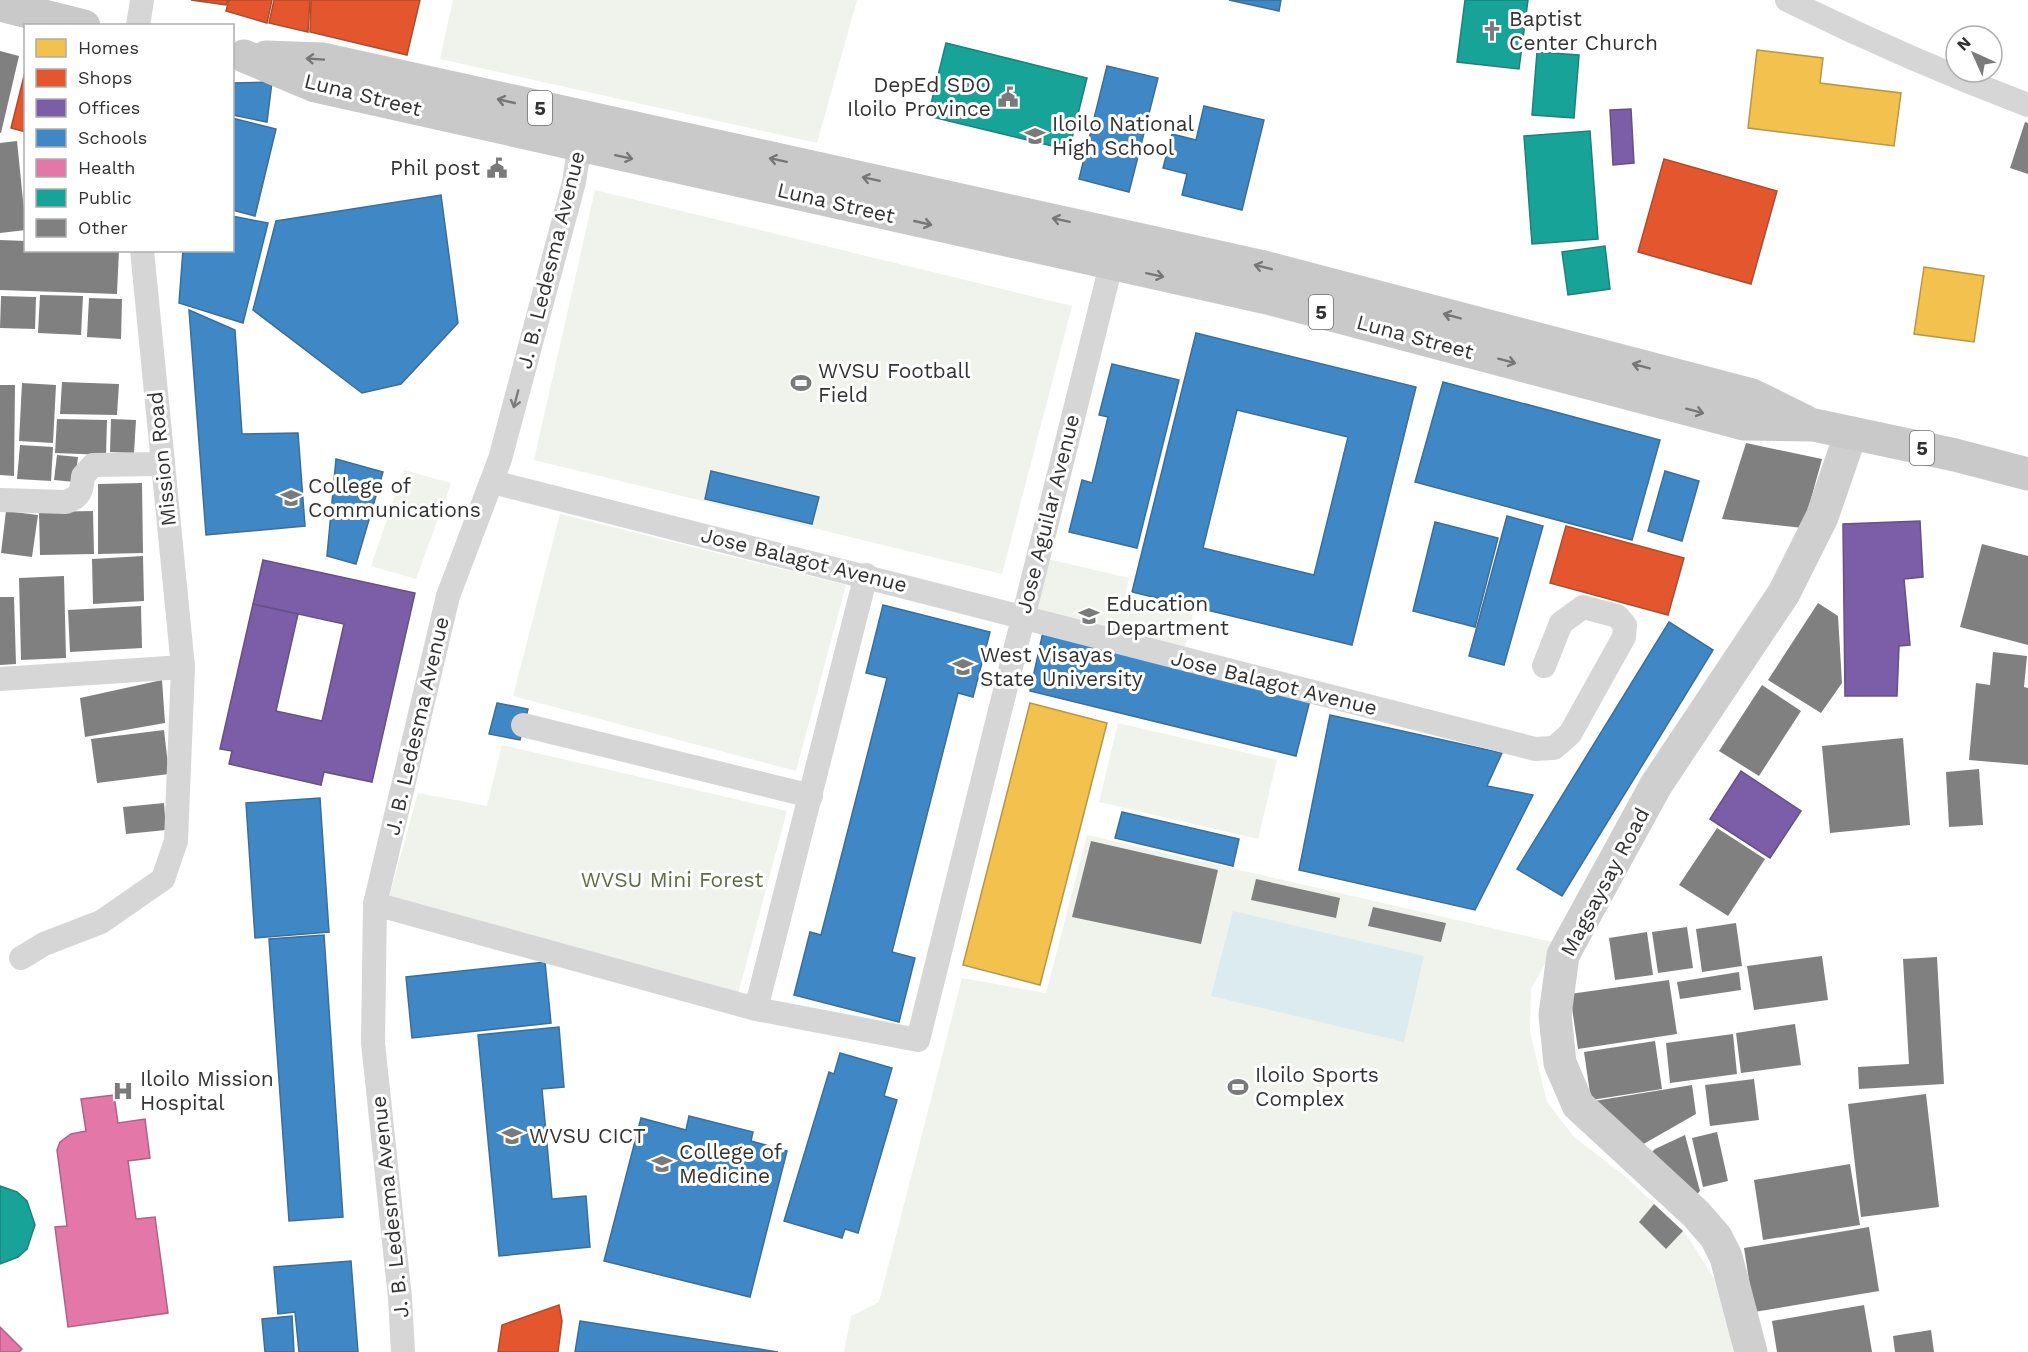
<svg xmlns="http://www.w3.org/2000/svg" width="2028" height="1352" font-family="'Work Sans',sans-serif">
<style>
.green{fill:#f0f3ec}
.water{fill:#dcebf0}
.homes{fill:#f2c14e;stroke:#b89646;stroke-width:1.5}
.shops{fill:#e4572e;stroke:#af4c2f;stroke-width:1.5}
.offices{fill:#7b5ea7;stroke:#655184;stroke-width:1.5}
.schools{fill:#3f88c5;stroke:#3b6e99;stroke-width:1.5;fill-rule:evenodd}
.health{fill:#e377a8;stroke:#ae6285;stroke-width:1.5}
.public{fill:#17a398;stroke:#1f8179;stroke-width:1.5}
.building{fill:#808080}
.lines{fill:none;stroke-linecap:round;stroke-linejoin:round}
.street{stroke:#d6d6d6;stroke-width:24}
.secondary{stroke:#cfcfcf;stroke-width:33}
.primary{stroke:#c9c9c9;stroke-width:33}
.oneway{stroke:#767676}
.oneway2{stroke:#7c7c7c}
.labels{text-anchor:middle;stroke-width:6;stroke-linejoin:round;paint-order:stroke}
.shield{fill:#fff;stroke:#707070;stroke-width:1.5}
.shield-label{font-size:20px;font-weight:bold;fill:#323232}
.poi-label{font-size:21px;fill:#323232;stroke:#fff;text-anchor:start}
.street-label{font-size:21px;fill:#323232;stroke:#fff}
.park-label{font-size:21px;fill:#5b6c42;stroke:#fff}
</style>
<rect width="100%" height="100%" fill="#fff"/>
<g class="green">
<polygon points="453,0 857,0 817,143 440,59"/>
<polygon points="595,190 1072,306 1002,574 534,460"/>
<polygon points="404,470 451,483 416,579 371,566"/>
<polygon points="560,514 846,585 796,771 513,696"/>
<polygon points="1048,559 1129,578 1125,598 1193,615 1184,651 1033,615"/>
<polygon points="1118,723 1277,760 1258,839 1099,802"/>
<polygon points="502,745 787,811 738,994 389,897 418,793 487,806"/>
<polygon points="1087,835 1557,943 1531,989 1530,1032 1547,1102 1574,1137 1626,1177 1686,1234 1722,1291 1733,1352 844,1352 851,1316 879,1302 962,978 1046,993"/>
</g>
<polygon class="water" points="1233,911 1424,956 1404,1042 1211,996"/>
<g class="homes">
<polygon points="1757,50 1823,58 1820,83 1901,93 1894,146 1748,128"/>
<polygon points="1924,267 1984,276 1974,342 1914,334"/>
<polygon points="1030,703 1107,723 1040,985 963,965"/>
</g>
<g class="shops">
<polygon points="191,0 228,0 226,5"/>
<polygon points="229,0 272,0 267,23 226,11"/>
<polygon points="274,0 310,0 308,32 269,23"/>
<polygon points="311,0 420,0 407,55 310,32"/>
<polygon points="26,68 26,132 11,128"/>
<polygon points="1664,159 1777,191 1751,284 1638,252"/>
<polygon points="1566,526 1684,558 1668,615 1550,583"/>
<polygon points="559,1305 562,1321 558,1352 498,1352 502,1325"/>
</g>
<g class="offices">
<polygon points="1631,109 1634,163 1613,165 1610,110"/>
<polygon points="1920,521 1923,577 1904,579 1910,645 1899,646 1897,696 1845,696 1843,524"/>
<polygon points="263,560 415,593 372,782 324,772 321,785 229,764 232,751 220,749 253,604 298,614 276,711 322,721 344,624 253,604"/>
<polygon points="1741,771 1801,811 1770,858 1710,819"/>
</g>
<g class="schools">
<polygon points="1229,0 1281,0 1279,11"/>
<polygon points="1107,66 1158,78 1129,192 1079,179"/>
<polygon points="272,82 267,122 232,115 232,83"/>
<polygon points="1204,106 1264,120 1242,210 1182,195 1187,174 1163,168 1172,134 1196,140"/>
<polygon points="232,118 276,129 255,216 232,210"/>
<polygon points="441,195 458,323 401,384 362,393 253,310 276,221"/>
<polygon points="232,216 268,223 243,323 179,303 183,250 232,250"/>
<polygon points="189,310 235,330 242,434 298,433 305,526 206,535"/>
<path d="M1196 333 1416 387 1352 645 1132 592ZM1237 410 1348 437 1314 575 1203 548Z"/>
<polygon points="1112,364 1179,380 1137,548 1069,532 1082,480 1092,483 1108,417 1099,415"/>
<polygon points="1443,382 1660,440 1632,540 1415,482"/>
<polygon points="336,459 383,472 356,564 327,556"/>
<polygon points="711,471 819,497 812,524 705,499"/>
<polygon points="1665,471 1699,481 1682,541 1648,531"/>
<polygon points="1507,516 1543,526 1504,665 1469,656"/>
<polygon points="1435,522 1498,538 1475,627 1413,611"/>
<polygon points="883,605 990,632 973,697 958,693 892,952 915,958 899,1022 794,995 810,932 821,935 887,678 866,673"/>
<polygon points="1669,622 1713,650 1562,896 1517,869"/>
<polygon points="1043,632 1311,696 1296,756 1030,691"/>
<polygon points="497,703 528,709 520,740 489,734"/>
<polygon points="1330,715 1502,753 1487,786 1533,795 1475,910 1299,870"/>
<polygon points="320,798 329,932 255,938 246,803"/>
<polygon points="1122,812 1239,839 1233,866 1115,838"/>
<polygon points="324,935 343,1217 289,1221 269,939"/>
<polygon points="545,962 551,1023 412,1038 406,977"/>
<polygon points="559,1027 564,1087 542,1089 552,1199 586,1196 590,1247 499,1256 478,1035"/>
<polygon points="840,1053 892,1068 884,1096 897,1100 858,1233 845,1229 842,1238 784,1221 829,1072 834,1074"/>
<polygon points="689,1116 753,1132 751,1141 787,1151 750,1297 604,1261 641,1118 686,1130"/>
<polygon points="351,1261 358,1352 299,1352 295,1312 278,1314 274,1267"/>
<polygon points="292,1316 294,1352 265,1352 262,1319"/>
<polygon points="580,1321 778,1352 575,1352"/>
</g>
<g class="health">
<polygon points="114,1095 118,1123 145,1119 150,1158 128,1161 136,1219 155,1217 168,1313 68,1327 55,1227 67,1226 57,1150 60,1142 71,1134 86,1131 81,1099"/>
<polygon points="0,1327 22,1349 19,1352 0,1352"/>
</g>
<g class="public">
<polygon points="1465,0 1528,0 1519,69 1457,62"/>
<polygon points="946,43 1087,78 1069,150 928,116"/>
<polygon points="1537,52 1579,55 1574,118 1532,115"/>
<polygon points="1590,131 1598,239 1532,244 1524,136"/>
<polygon points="1605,246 1610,289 1568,295 1562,252"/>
<polygon points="0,1186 17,1192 27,1201 35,1225 27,1249 18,1257 0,1264"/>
</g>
<g class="building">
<polygon points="0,51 19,56 1,133 0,133"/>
<polygon points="2025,122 2028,123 2028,174 2010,168"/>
<polygon points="17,141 26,230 0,233 0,143"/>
<polygon points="0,240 26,241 26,250 119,250 117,294 0,290"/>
<polygon points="40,295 83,296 81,335 38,333"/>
<polygon points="1,296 36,297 35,329 0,328"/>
<polygon points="89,298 122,299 121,339 87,337"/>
<polygon points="62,382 119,384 117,415 60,414"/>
<polygon points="22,383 56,385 53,443 19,441"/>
<polygon points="0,385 15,385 14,476 0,475"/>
<polygon points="57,419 107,420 106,455 55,453"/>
<polygon points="111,419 136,420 134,453 110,452"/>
<polygon points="1746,443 1822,459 1803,528 1722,519"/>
<polygon points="20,445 53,447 51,481 17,479"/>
<polygon points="57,455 78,457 75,482 54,480"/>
<polygon points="142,483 143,553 98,554 98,484"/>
<polygon points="6,511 38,515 32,557 1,553"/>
<polygon points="93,511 94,554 40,555 39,512"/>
<polygon points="1982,544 2028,556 2028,645 1960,627"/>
<polygon points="143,556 144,601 93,604 92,559"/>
<polygon points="64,576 66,658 21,660 19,578"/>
<polygon points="0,597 14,597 16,664 0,665"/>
<polygon points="1818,603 1838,616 1842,683 1821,713 1768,680"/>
<polygon points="141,606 142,648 70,652 68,610"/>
<polygon points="1993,652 2027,656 2024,687 2028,688 2028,765 1969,760 1976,683 1990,685"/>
<polygon points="162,680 165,723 85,737 80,698"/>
<polygon points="1762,685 1801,711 1759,776 1719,751"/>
<polygon points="164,730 169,774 97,783 91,739"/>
<polygon points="1903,738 1910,825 1830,833 1822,746"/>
<polygon points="1979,769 1983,825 1949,827 1946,772"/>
<polygon points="164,803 166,830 126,834 123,807"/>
<polygon points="1717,828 1765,859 1728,916 1679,885"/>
<polygon points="1091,841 1218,870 1201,944 1072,917"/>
<polygon points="1256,879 1340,898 1336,918 1251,900"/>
<polygon points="1373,907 1446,923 1441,942 1368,926"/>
<polygon points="1736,923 1742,966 1702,972 1696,929"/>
<polygon points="1687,927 1693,968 1658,973 1652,932"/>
<polygon points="1647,932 1653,975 1615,980 1609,938"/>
<polygon points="1822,956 1828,1000 1754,1010 1747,966"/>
<polygon points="1937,957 1944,1084 1859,1089 1858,1067 1909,1064 1903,959"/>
<polygon points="1739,972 1741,990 1680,999 1677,982"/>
<polygon points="1669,980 1677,1034 1578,1049 1570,994"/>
<polygon points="1795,1024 1801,1065 1741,1073 1736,1033"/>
<polygon points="1733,1034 1737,1074 1670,1083 1666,1043"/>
<polygon points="1655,1041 1662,1089 1591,1100 1584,1052"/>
<polygon points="1754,1079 1759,1120 1710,1126 1705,1085"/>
<polygon points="1692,1085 1696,1114 1633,1150 1582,1103"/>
<polygon points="1926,1094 1939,1207 1861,1217 1848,1104"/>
<polygon points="1717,1132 1728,1181 1703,1187 1692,1138"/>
<polygon points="1685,1135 1700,1191 1689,1203 1644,1160 1655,1149"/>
<polygon points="1850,1164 1860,1225 1763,1240 1754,1180"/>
<polygon points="1654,1204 1683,1231 1666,1249 1639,1222"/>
<polygon points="1869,1227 1879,1291 1754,1312 1744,1248"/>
<polygon points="1864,1305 1872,1352 1777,1352 1772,1321"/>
<polygon points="1931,1330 1934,1352 1895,1352 1893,1336"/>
</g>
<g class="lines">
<g class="street">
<path d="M1787 0C1866 39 1946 74 2028 105"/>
<polyline points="138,26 142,0"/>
<path d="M493 482C841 569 1187 661 1535 749L1554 748 1570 734 1624 637 1625 625 1617 616 1583 607 1561 623 1544 666"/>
<path d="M0 500 66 502C80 497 82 491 83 476L93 465 163 464"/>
<polyline points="0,679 183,667"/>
<polyline points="523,725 811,796"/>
<polyline points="375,904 756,1009 918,1040 1115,249"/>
<polyline points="21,958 44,944 101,922 163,879 176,841 183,667 142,250"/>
<polyline points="756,1009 866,575"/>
<polyline points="403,1352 400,1298 373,1043 375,904 448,596 500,459 574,182 582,129"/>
</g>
<polyline class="secondary" points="1751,1352 1726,1257 1716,1237 1696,1214 1578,1105 1560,1063 1555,1015 1563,955 1656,785 1784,593 1822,517 1851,433"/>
<g class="primary">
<polyline points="0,5 84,26"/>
<polyline points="244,56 315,86 1271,299 1744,424 1814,425 1955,455 2028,474"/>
<polyline points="266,57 323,59 1260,266 1752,395 1805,421"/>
</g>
</g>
<defs><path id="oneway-shaft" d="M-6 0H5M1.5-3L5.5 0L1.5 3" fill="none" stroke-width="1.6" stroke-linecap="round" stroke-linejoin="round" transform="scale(1.5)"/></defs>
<g class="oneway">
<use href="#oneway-shaft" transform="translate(315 59) rotate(-176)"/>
<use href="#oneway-shaft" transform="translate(506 101) rotate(-167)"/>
<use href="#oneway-shaft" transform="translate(624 157) rotate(12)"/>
<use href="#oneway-shaft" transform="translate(778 160) rotate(-168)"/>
<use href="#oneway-shaft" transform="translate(871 179) rotate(-168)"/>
<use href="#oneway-shaft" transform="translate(1061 220) rotate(-168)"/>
<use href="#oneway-shaft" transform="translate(923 223) rotate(13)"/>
<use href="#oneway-shaft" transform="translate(1263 267) rotate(-166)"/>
<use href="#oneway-shaft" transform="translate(1155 275) rotate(12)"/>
<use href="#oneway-shaft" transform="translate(1452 316) rotate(-165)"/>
<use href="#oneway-shaft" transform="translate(1507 361) rotate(15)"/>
<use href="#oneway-shaft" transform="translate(1641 366) rotate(-165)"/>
<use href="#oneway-shaft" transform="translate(1695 411) rotate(15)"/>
</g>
<use class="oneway2" href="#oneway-shaft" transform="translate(516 399) rotate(105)"/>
<defs>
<g id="church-bare" transform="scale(1.62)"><path d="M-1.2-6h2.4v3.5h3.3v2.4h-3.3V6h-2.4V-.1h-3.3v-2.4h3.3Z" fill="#7a7a7a" stroke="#fff" stroke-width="2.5" paint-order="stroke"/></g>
<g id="civic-bare" transform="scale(1.62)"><path d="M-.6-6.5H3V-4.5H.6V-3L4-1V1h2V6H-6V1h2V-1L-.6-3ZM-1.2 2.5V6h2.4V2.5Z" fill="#7a7a7a" stroke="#fff" stroke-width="2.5" paint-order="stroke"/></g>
<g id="school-bare" transform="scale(1.62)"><path d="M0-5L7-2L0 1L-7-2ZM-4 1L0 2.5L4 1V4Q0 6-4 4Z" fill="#7a7a7a" stroke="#fff" stroke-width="2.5" paint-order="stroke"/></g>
<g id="stadium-bare" transform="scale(1.62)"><path d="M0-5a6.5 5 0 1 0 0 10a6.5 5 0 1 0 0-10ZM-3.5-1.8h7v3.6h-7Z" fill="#7a7a7a" stroke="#fff" stroke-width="2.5" paint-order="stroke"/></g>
<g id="university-bare" transform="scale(1.62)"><path d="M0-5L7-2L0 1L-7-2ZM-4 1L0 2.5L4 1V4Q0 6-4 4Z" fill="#7a7a7a" stroke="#fff" stroke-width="2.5" paint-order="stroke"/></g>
<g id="hospital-bare" transform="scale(1.62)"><path d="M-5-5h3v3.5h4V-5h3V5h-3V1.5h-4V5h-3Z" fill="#7a7a7a" stroke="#fff" stroke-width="2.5" paint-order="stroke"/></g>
</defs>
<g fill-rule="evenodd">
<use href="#church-bare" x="1492" y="31"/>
<use href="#civic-bare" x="1008" y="97"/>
<use href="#school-bare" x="1035" y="136"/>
<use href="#civic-bare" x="497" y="168"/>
<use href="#stadium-bare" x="801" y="383"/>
<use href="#university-bare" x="291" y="498"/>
<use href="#university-bare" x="1089" y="616"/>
<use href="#university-bare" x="963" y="667"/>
<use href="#stadium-bare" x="1238" y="1087"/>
<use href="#hospital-bare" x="123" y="1091"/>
<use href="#university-bare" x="512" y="1136"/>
<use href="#university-bare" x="662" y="1164"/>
</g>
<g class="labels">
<g class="shield">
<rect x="528" y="91" width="24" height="34" rx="4.5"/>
<rect x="1309" y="295" width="24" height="34" rx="4.5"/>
<rect x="1910" y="431" width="24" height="34" rx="4.5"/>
</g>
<g class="shield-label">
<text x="540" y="115">5</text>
<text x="1321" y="319">5</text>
<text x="1922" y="455">5</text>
</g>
<g class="poi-label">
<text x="1509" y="26">Baptist<tspan x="1509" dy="24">Center Church</tspan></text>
<text x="991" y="92" text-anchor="end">DepEd SDO<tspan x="991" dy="24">Iloilo Province</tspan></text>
<text x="1052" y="131">Iloilo National<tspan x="1052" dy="24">High School</tspan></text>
<text x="480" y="175" text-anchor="end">Phil post</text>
<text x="818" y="378">WVSU Football<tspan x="818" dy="24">Field</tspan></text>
<text x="308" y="493">College of<tspan x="308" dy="24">Communications</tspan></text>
<text x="1106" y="611">Education<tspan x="1106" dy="24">Department</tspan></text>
<text x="980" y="662">West Visayas<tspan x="980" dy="24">State University</tspan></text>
<text x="1255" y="1082">Iloilo Sports<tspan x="1255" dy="24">Complex</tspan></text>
<text x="140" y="1086">Iloilo Mission<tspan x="140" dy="24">Hospital</tspan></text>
<text x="529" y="1143">WVSU CICT</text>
<text x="679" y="1159">College of<tspan x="679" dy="24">Medicine</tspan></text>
</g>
<g class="street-label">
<text transform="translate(363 95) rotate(14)" y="7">Luna Street</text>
<text transform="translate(836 203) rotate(13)" y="7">Luna Street</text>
<text transform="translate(551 260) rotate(-76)" y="7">J. B. Ledesma Avenue</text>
<text transform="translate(1415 337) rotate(15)" y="7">Luna Street</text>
<text transform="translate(162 459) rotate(-96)" y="7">Mission Road</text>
<text transform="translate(1048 514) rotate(-76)" y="7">Jose Aguilar Avenue</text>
<text transform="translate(804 560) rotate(14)" y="7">Jose Balagot Avenue</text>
<text transform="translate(1274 683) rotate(14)" y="7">Jose Balagot Avenue</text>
<text transform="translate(417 726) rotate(-77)" y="7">J. B. Ledesma Avenue</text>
<text transform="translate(1605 882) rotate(-62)" y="7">Magsaysay Road</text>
<text transform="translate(390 1207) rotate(-96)" y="7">J. B. Ledesma Avenue</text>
</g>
<g class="park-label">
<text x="672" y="887">WVSU Mini Forest</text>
</g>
</g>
<rect x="24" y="24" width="210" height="228" fill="#ffffff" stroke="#adadad" stroke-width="1.5"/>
<rect x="36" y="39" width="30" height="18" fill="#f2c14e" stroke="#adadad" stroke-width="1.5"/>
<text x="78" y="54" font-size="18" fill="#323232">Homes</text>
<rect x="36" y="69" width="30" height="18" fill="#e4572e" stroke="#adadad" stroke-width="1.5"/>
<text x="78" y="84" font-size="18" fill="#323232">Shops</text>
<rect x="36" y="99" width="30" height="18" fill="#7b5ea7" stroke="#adadad" stroke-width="1.5"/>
<text x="78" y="114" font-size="18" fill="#323232">Offices</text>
<rect x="36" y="129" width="30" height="18" fill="#3f88c5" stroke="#adadad" stroke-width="1.5"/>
<text x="78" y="144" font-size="18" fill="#323232">Schools</text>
<rect x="36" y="159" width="30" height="18" fill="#e377a8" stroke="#adadad" stroke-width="1.5"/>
<text x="78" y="174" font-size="18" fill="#323232">Health</text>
<rect x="36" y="189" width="30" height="18" fill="#17a398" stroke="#adadad" stroke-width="1.5"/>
<text x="78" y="204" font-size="18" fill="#323232">Public</text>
<rect x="36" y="219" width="30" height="18" fill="#808080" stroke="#adadad" stroke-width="1.5"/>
<text x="78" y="234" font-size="18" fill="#323232">Other</text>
<g transform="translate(1974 54) rotate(315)"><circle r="28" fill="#ffffff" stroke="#adadad" stroke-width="1.5"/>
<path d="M0-4.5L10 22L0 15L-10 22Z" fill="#7a7a7a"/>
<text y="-9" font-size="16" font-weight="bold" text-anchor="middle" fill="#323232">N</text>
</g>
</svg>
